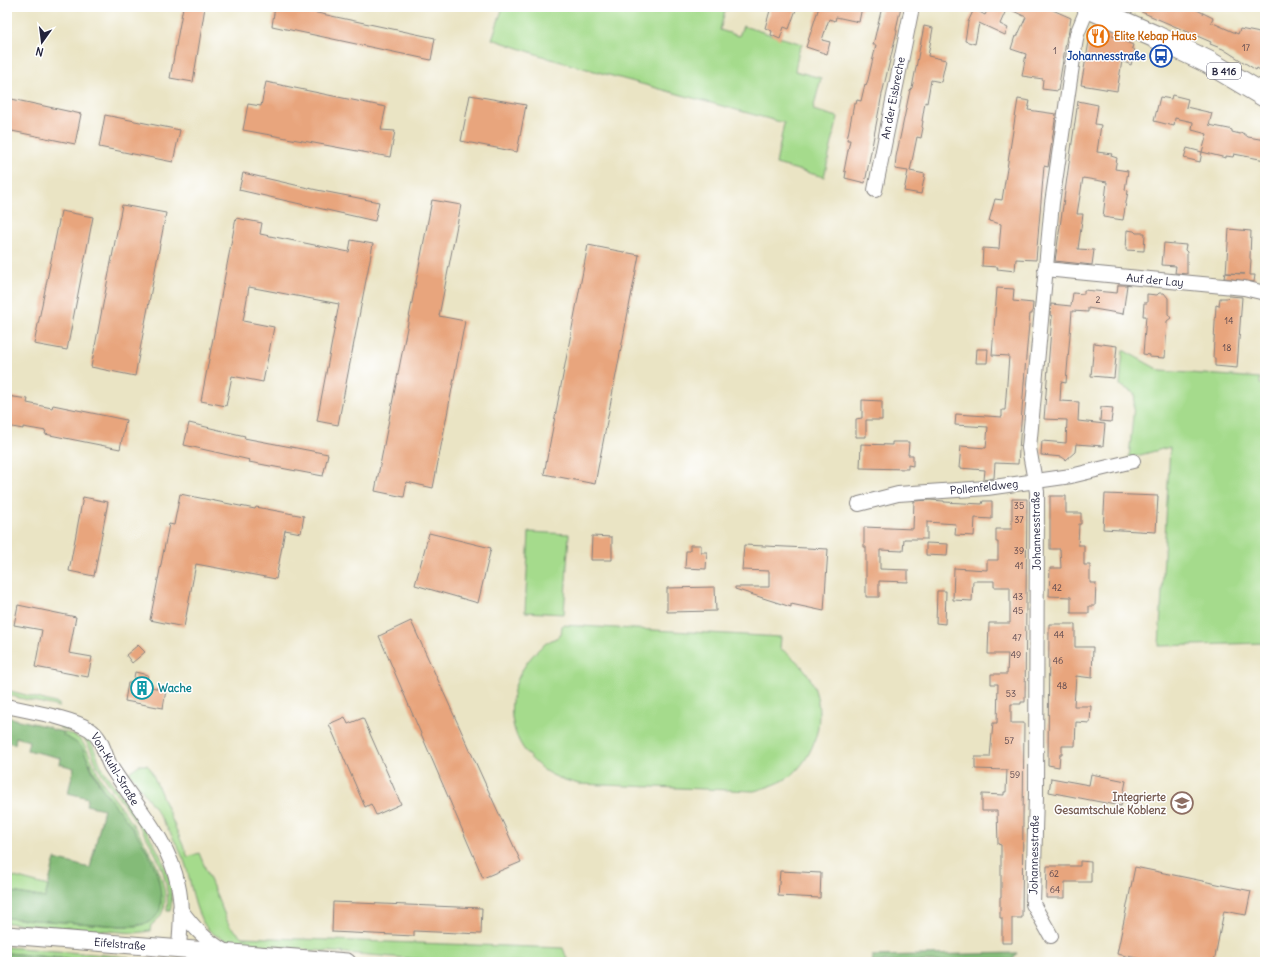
<svg xmlns="http://www.w3.org/2000/svg" width="1272" height="969" font-family="Delius,sans-serif">
<style>
.green{fill:#a5db8c;stroke:#647e64}
.forest{fill:#84bb78;stroke:#536e5a}
.building{fill:#e8a57d}
.lines{fill:none;stroke-linecap:round;stroke-linejoin:round}
.minor-casing{stroke:#868380;stroke-width:16}
.tertiary-casing{stroke:#868380;stroke-width:19}
.primary-casing{stroke:#868380;stroke-width:24}
.minor{stroke:#fff;stroke-width:14}
.tertiary{stroke:#fff;stroke-width:17}
.primary{stroke:#fff;stroke-width:22}
.labels{text-anchor:middle;stroke-width:3;stroke-linejoin:round;paint-order:stroke}
.number-label{font-size:9px;fill:#54434c}
.shield{fill:#fff;stroke:#646476;stroke-width:1}
.shield-label{font-size:10px;font-weight:bold;fill:#22223b}
.food-label{font-size:11px;font-weight:bold;fill:#c56008;stroke:#fff;text-anchor:start}
.transit-label{font-size:11px;font-weight:bold;fill:#164399;stroke:#fff;text-anchor:end}
.street-label{font-size:11px;fill:#22223b;stroke:#fff}
.culture-label{font-size:11px;font-weight:bold;fill:#0d838f;stroke:#fff;text-anchor:start}
.education-label{font-size:11px;font-weight:bold;fill:#785e54;stroke:#fff;text-anchor:end}
</style>
<rect width="100%" height="100%" fill="#fff"/>
<filter id="ink" filterUnits="userSpaceOnUse"><feTurbulence type="fractalNoise" baseFrequency=".025" numOctaves="2"/><feDisplacementMap in="SourceGraphic" scale="8" xChannelSelector="R" yChannelSelector="G"/><feConvolveMatrix kernelMatrix="1 2 1 2 8 2 1 2 1" color-interpolation-filters="sRGB"/></filter>
<filter id="wash" filterUnits="userSpaceOnUse"><feTurbulence type="fractalNoise" baseFrequency=".012" numOctaves="4" result="noise"/><feDisplacementMap in="SourceGraphic" scale="16" xChannelSelector="R" yChannelSelector="G"/><feGaussianBlur stdDeviation="0.9" result="paint"/><feColorMatrix in="noise" values="0 0 0 0 0 0 0 0 0 0 0 0 0 0 0 0 0 1.4 0 .05"/><feComposite in="paint" operator="in"/></filter>
<g filter="url(#wash)">
<rect width="100%" height="100%" fill="#eae4c4"/>
<g class="green">
<polygon points="503,7 726,7 720,30 739,36 743,26 802,44 798,54 795,71 821,78 813,110 838,117 824,177 776,164 784,123 554,60 492,39"/>
<polygon points="1123,350 1161,371 1260,378 1260,384 1265,384 1265,643 1159,646 1170,447 1129,458 1135,394 1120,385"/>
<polygon points="529,532 569,534 564,614 525,612"/>
<path d="M562 625 781 637 780 648C792 657 803 665 810 678 827 710 819 750 793 774 782 783 768 787 754 791L579 784C564 780 549 776 538 765 500 732 505 680 540 648 546 642 555 639 561 635Z"/>
<polygon points="7,690 59,704 59,707 7,695"/>
<path d="M60 725C70 728 79 730 87 738 96 747 97 760 104 771 128 808 181 864 170 911H167C174 859 128 814 102 774 94 763 93 749 84 739 77 732 69 730 60 728Z"/>
<path d="M64 732C69 734 74 735 78 738 87 744 96 772 103 783 122 810 195 897 151 925L150 931 135 933 7 923V918L120 926H137L148 923 159 881 155 868 146 849 101 786 83 750 76 743 63 735Z"/>
<path d="M139 765H147L150 768 188 857 199 853 229 925 242 937 563 948 568 961 591 962H453L238 944C226 940 214 937 206 927 192 908 192 881 184 860 170 828 149 800 129 772Z"/>
<polygon points="7,875 48,886 45,898 7,891"/>
<polygon points="7,947 129,957 130,962 105,962 7,953"/>
</g>
<g class="forest">
<path d="M7 717 49 727 53 730 64 732 63 735C70 739 79 743 83 749 85 752 85 755 87 758 91 768 96 779 102 788 125 820 159 854 161 896 162 908 159 918 147 923 138 926 129 926 120 926L7 918V891L45 898 55 859 90 868 104 809 86 805 88 798 68 793 74 768 60 764 61 758 27 750 29 741 16 737 15 744 7 742Z"/>
<polygon points="7,953 105,962 7,962"/>
<polygon points="1017,953 1011,962 873,962 872,956"/>
</g>
<g id="blocks">
<g class="building">
<polygon points="183,7 205,7 193,82 170,78"/>
<polygon points="275,7 289,7 435,38 431,60 272,26"/>
<polygon points="771,7 797,7 789,29 784,27 780,39 771,35 772,31 765,28"/>
<polygon points="819,7 862,7 859,22 836,17 835,21 829,19 822,40 830,42 827,54 806,47"/>
<polygon points="882,7 901,7 896,29 897,31 882,94 865,183 845,178 846,172 844,171 850,140 847,140 854,104 856,104 857,100 861,101 865,84 866,85 868,80 876,45 873,45"/>
<polygon points="989,7 1046,7 1071,18 1068,36 1067,36 1058,91 1042,89 1043,79 1022,76 1026,54 1011,49 1015,36 1017,37 1026,17 1007,8 1000,24 1008,28 1005,35 979,23 975,44 965,41 968,22 974,9 985,15"/>
<polygon points="1130,7 1191,7 1213,18 1211,22 1238,34 1240,29 1265,34 1265,73 1257,68 1256,70 1223,49 1210,44 1211,42"/>
<polygon points="924,26 933,28 928,56 946,60 941,82 931,80 927,103 925,102 922,121 923,121 922,127 923,128 921,138 917,137 910,171 925,174 921,194 904,191 908,171 895,169 896,157 910,90 912,88"/>
<polygon points="1097,29 1133,45 1132,48 1135,50 1131,65 1122,61 1117,91 1081,85 1089,42 1088,41 1092,32 1094,32"/>
<polygon points="266,82 386,107 381,130 395,131 390,157 243,130 248,104 261,106"/>
<polygon points="470,95 526,105 517,152 461,141"/>
<polygon points="1172,95 1188,99 1186,107 1212,113 1209,125 1229,129 1232,130 1232,132 1240,134 1243,133 1248,137 1265,140 1265,160 1234,154 1233,157 1226,156 1226,158 1202,152 1207,134 1192,130 1193,122 1175,118 1174,126 1154,121 1160,97 1171,99"/>
<polygon points="7,98 81,114 75,144 7,130"/>
<polygon points="1018,99 1030,101 1028,110 1056,114 1048,167 1044,166 1036,260 1016,259 1015,271 997,269 998,267 982,266 983,248 999,249 1001,224 989,221 995,199 1002,200"/>
<polygon points="1078,101 1098,105 1095,124 1101,125 1097,152 1112,154 1111,156 1117,158 1115,169 1128,171 1125,190 1128,191 1123,220 1103,217 1107,182 1083,178 1077,214 1083,214 1078,249 1094,250 1092,265 1055,261"/>
<polygon points="105,115 180,130 173,162 99,147"/>
<polygon points="1187,148 1202,152 1200,162 1184,158"/>
<polygon points="243,173 317,190 379,202 375,221 239,190"/>
<polygon points="432,200 461,205 439,316 465,321 433,488 407,482 404,497 375,491"/>
<polygon points="122,205 166,213 135,376 91,367"/>
<polygon points="61,211 93,217 67,350 34,344"/>
<polygon points="236,218 262,223 260,234 349,252 351,240 373,244 338,425 317,421 339,304 249,287 243,321 274,327 263,382 232,376 226,406 201,401"/>
<polygon points="1229,229 1251,231 1250,258 1251,260 1250,275 1255,275 1254,282 1224,278 1225,273 1245,274 1226,273"/>
<polygon points="1127,230 1134,231 1136,233 1145,233 1144,251 1126,250"/>
<polygon points="1164,243 1186,245 1185,250 1187,252 1187,274 1175,273 1176,266 1162,265"/>
<polygon points="588,245 639,255 595,484 544,474"/>
<polygon points="1118,285 1127,285 1123,314 1088,308 1088,312 1072,311 1066,383 1061,382 1060,401 1079,402 1078,421 1105,424 1103,446 1076,444 1075,452 1066,460 1062,457 1041,455 1042,441 1066,443 1067,420 1044,419 1052,316 1050,315 1051,304 1071,306 1073,293 1084,294 1084,290 1117,293"/>
<polygon points="997,288 1014,289 1013,301 1033,303 1032,314 1030,314 1026,357 1018,464 995,463 994,478 984,480 985,470 959,468 961,446 986,448 988,427 955,425 956,414 1002,417 1002,410 1005,410 1009,356 992,355"/>
<polygon points="1159,293 1164,293 1168,298 1168,314 1171,318 1167,321 1165,358 1149,357 1149,355 1143,354 1146,316 1143,316 1144,303 1147,303 1147,294 1157,295"/>
<polygon points="1229,296 1242,297 1237,368 1215,366 1215,358 1213,358 1216,305 1219,306 1220,298 1227,298"/>
<polygon points="1094,343 1117,346 1114,378 1091,376"/>
<polygon points="977,349 988,349 987,363 976,363"/>
<polygon points="7,396 28,399 27,403 52,408 53,405 126,420 120,449 45,434 46,431 23,427 23,429 7,426"/>
<polygon points="862,400 882,401 882,420 866,420 866,437 856,437 856,419 862,418"/>
<polygon points="1101,407 1113,408 1111,422 1100,421"/>
<polygon points="189,423 245,436 244,438 328,454 323,476 249,462 250,460 184,445"/>
<polygon points="892,442 909,442 908,455 913,455 913,466 908,465 908,469 860,468 861,444 892,445"/>
<polygon points="180,494 255,509 256,507 304,516 301,533 285,530 276,579 196,564 184,627 150,620 169,524 174,525"/>
<polygon points="1105,494 1158,496 1156,532 1103,529"/>
<polygon points="1050,496 1066,496 1066,513 1081,513 1081,524 1079,524 1078,545 1084,545 1084,565 1090,565 1090,583 1096,583 1095,606 1089,606 1089,613 1071,613 1071,597 1049,596 1050,568 1061,568 1060,549 1050,549"/>
<polygon points="83,497 108,502 94,576 69,571"/>
<polygon points="1012,499 1027,499 1025,702 1021,702 1021,704 1011,704 1011,723 1024,723 1022,918 1012,918 1012,943 1002,943 1002,918 1000,918 1000,897 1001,897 1001,845 998,844 997,811 982,811 982,794 1004,795 1004,792 1006,792 1007,770 975,769 975,757 990,757 993,723 997,723 998,684 991,684 991,674 1007,674 1008,654 988,654 989,623 1010,623 1010,587 994,587 994,581 973,581 972,601 953,600 954,568 987,570 987,560 998,560 998,542 996,542 996,529 1012,529"/>
<polygon points="930,500 944,501 944,502 982,504 983,501 992,501 992,519 975,518 974,536 955,535 956,524 927,522 927,539 904,539 903,551 880,550 880,569 908,570 908,582 879,581 879,597 866,597 866,547 864,547 864,527 913,529 914,501"/>
<polygon points="429,533 491,548 478,603 415,585"/>
<polygon points="592,536 612,537 612,560 591,560"/>
<polygon points="926,543 948,544 947,556 926,555"/>
<polygon points="690,545 701,545 701,552 707,552 706,569 685,568 686,551 690,551"/>
<polygon points="744,545 828,549 824,611 791,604 791,607 735,589 735,587 769,587 769,571 742,570"/>
<polygon points="715,587 716,611 667,612 667,588"/>
<polygon points="937,591 946,591 945,624 936,623"/>
<polygon points="18,605 76,617 69,653 92,657 88,677 35,667 42,630 14,625"/>
<polygon points="411,621 521,862 483,878 379,636"/>
<polygon points="1049,624 1075,624 1075,647 1093,647 1092,678 1076,676 1074,706 1091,706 1090,723 1076,722 1075,746 1062,746 1062,754 1060,754 1059,767 1048,765"/>
<polygon points="138,645 145,652 132,663 126,655"/>
<polygon points="135,672 148,675 146,686 166,690 163,708 125,701 128,683 133,683"/>
<polygon points="345,717 348,724 363,718 401,804 376,815 371,804 365,807 329,724"/>
<polygon points="1091,774 1126,781 1121,806 1049,792 1051,778 1089,785"/>
<polygon points="1080,861 1091,862 1091,882 1065,882 1065,898 1046,898 1047,866 1080,866"/>
<polygon points="1135,867 1251,891 1246,915 1224,911 1214,962 1156,962 1117,954"/>
<polygon points="780,871 821,873 820,898 778,896"/>
<polygon points="333,902 482,908 481,934 414,931 414,936 332,932"/>
</g>
</g>
</g>
<g filter="url(#ink)">
<use href="#blocks" fill-opacity="0" stroke="#868380" stroke-width="1"/>
<g class="lines">
<g class="minor-casing">
<g id="minor">
<polyline points="875,190 912,7"/>
<polyline points="1045,269 1244,288 1265,293"/>
<polyline points="859,504 898,494 987,488 1071,476 1133,461"/>
<path d="M7 706C31 712 69 717 89 729 103 737 104 755 111 767 135 805 169 840 178 885 183 906 180 928 179 949"/>
<path d="M180 909C194 928 205 940 226 952"/>
<polyline points="1051,936 1033,904 1036,795 1037,492 1029,448 1052,203 1075,45 1077,34 1088,7"/>
</g>
</g>
<g class="tertiary-casing">
<polyline id="tertiary" points="7,935 347,962"/>
</g>
<g class="primary-casing">
<polyline id="primary" points="1088,7 1154,36 1208,62 1265,96"/>
</g>
<use href="#minor" class="minor"/>
<use href="#tertiary" class="tertiary"/>
<use href="#primary" class="primary"/>
</g>
</g>
<defs>
<g id="restaurant-ring" transform="scale(1.15)"><circle r="9.5" fill="#fff" stroke="#e8710a" stroke-width="1.5"/><path d="M-5-6h1v4h1v-4h1v4h1v-4h1v5L-1.5 .5V6h-2V.5L-5-1ZM5-6V6H3V1.5H1.5Q1.5-4 5-6Z" fill="#e8710a"/></g>
<g id="bus-ring" transform="scale(1.15)"><circle r="9.5" fill="#fff" stroke="#1a4fb4" stroke-width="1.5"/><path d="M-5-6H5V4H4V6H2V4H-2V6H-4V4H-5ZM-3.5-4V0h7V-4ZM-3.5 1.2v1.5H-2V1.2ZM2 1.2v1.5H3.5V1.2Z" fill="#1a4fb4"/></g>
<g id="building-ring" transform="scale(1.15)"><circle r="9.5" fill="#fff" stroke="#0f9aa8" stroke-width="1.5"/><path d="M-4-6H4V6H1V3H-1V6H-4ZM-2.5-4.3h1.7v1.8h-1.7ZM.8-4.3h1.7v1.8H.8ZM-2.5-1h1.7V.8h-1.7ZM.8-1h1.7V.8H.8Z" fill="#0f9aa8"/></g>
<g id="school-ring" transform="scale(1.15)"><circle r="9.5" fill="#fff" stroke="#8d6e63" stroke-width="1.5"/><path d="M0-5L7-2L0 1L-7-2ZM-4 1L0 2.5L4 1V4Q0 6-4 4Z" fill="#8d6e63"/></g>
</defs>
<g fill-rule="evenodd">
<use href="#restaurant-ring" x="1098" y="36"/>
<use href="#bus-ring" x="1161" y="56"/>
<use href="#building-ring" x="142" y="688"/>
<use href="#school-ring" x="1182" y="803"/>
</g>
<g class="labels">
<g class="number-label">
<text x="1246" y="51">17</text>
<text x="1055" y="54">1</text>
<text x="1098" y="303">2</text>
<text x="1229" y="324">14</text>
<text x="1227" y="351">18</text>
<text x="1019" y="509">35</text>
<text x="1019" y="523">37</text>
<text x="1019" y="554">39</text>
<text x="1019" y="569">41</text>
<text x="1057" y="591">42</text>
<text x="1018" y="600">43</text>
<text x="1018" y="614">45</text>
<text x="1059" y="638">44</text>
<text x="1017" y="641">47</text>
<text x="1016" y="658">49</text>
<text x="1058" y="664">46</text>
<text x="1062" y="689">48</text>
<text x="1011" y="697">53</text>
<text x="1009" y="744">57</text>
<text x="1015" y="778">59</text>
<text x="1054" y="877">62</text>
<text x="1055" y="893">64</text>
</g>
<rect class="shield" x="1207" y="63" width="34" height="16" rx="3"/>
<g class="shield-label">
<text x="1224" y="75">B 416</text>
</g>
<g class="food-label">
<text x="1114" y="40">Elite Kebap Haus</text>
</g>
<g class="transit-label">
<text x="1146" y="60">Johannesstraße</text>
</g>
<g class="street-label">
<text transform="translate(893 98) rotate(-79)" y="4">An der Eisbreche</text>
<text transform="translate(1155 280) rotate(5)" y="4">Auf der Lay</text>
<text transform="translate(984 487) rotate(-6)" y="4">Pollenfeldweg</text>
<text transform="translate(1036 531) rotate(-91)" y="4">Johannesstraße</text>
<text transform="translate(115 769) rotate(59)" y="4">Von-Kuhl-Straße</text>
<text transform="translate(1034 855) rotate(-89)" y="4">Johannesstraße</text>
<text transform="translate(120 944) rotate(5)" y="4">Eifelstraße</text>
</g>
<g class="culture-label">
<text x="158" y="692">Wache</text>
</g>
<g class="education-label">
<text x="1166" y="801">Integrierte<tspan x="1166" dy="13">Gesamtschule Koblenz</tspan></text>
</g>
</g>
<rect width="1272" height="969" fill="none" stroke="#fff" stroke-width="24"/>
<g transform="translate(42 42) rotate(194)" stroke="#ffffff" stroke-width="3" paint-order="stroke">
<path d="M0-3L7 15L0 10L-7 15Z" fill="#22223b"/>
<text y="-6" font-size="11" font-weight="bold" text-anchor="middle" fill="#22223b">N</text>
</g>
</svg>
